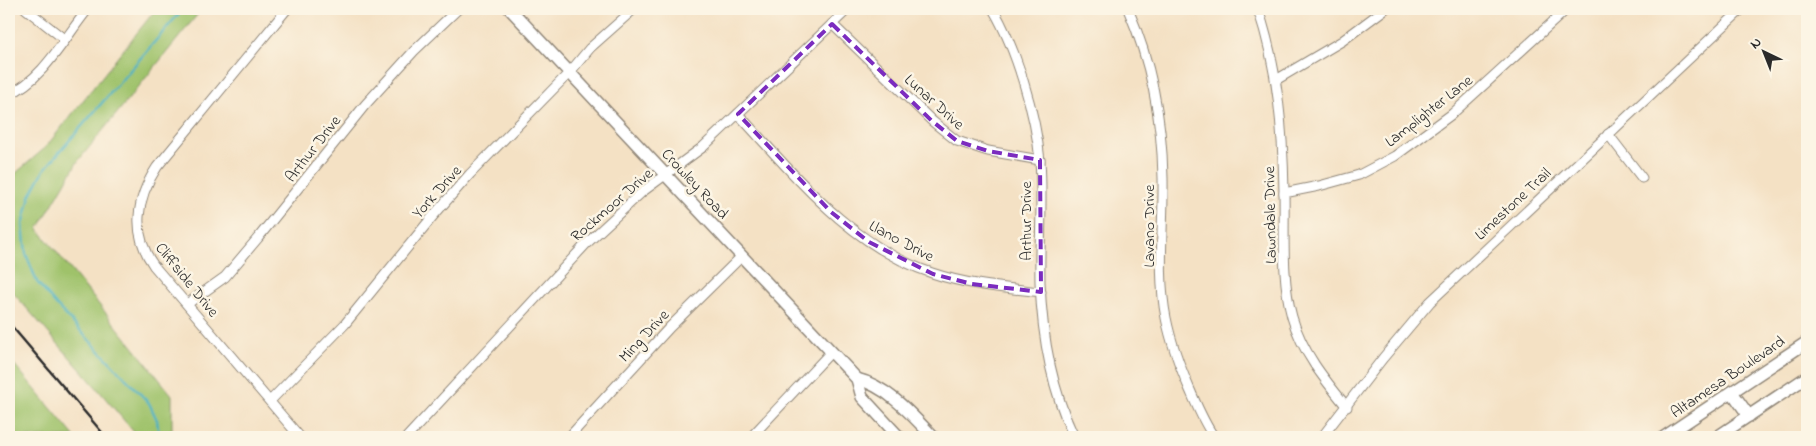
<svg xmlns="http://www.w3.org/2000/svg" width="1816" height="446" font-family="'Indie Flower',sans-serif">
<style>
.green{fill:#9fc26b;stroke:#65764b}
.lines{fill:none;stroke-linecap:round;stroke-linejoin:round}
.stream{stroke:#41aebf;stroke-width:2.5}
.minor-casing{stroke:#908678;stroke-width:11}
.secondary-casing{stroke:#908678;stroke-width:14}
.minor{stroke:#fff;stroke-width:9}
.secondary{stroke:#fff;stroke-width:11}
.rail{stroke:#2b2b2b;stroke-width:2.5}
.marked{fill:none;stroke:#7b2cbf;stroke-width:4;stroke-dasharray:10 6;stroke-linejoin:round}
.labels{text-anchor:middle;stroke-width:5;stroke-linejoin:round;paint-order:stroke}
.street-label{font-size:16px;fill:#2b2b2b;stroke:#fcf5e5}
</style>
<rect width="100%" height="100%" fill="#fcf5e5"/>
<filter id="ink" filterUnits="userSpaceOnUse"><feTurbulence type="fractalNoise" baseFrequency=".02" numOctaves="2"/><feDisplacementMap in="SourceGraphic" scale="10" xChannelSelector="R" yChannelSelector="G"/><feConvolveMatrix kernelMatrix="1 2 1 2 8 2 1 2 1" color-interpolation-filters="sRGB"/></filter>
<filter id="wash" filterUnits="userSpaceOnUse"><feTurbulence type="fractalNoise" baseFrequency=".0096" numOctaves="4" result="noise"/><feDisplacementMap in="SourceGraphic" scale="20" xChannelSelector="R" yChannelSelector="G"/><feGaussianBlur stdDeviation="1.12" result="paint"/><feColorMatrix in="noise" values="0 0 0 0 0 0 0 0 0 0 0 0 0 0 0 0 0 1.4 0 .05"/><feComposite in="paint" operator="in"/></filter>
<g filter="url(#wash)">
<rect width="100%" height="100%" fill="#f4e1c4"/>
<g class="green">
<polygon points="156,9 202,9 78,161 38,229 172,395 172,437 138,437 95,386 9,288 9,179 45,148"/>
<polygon points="9,358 75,437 9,437"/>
</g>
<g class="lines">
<polyline class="stream" points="159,437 157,420 149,403 56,305 37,282 26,254 23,225 30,196 44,170 183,9"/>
</g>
</g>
<g filter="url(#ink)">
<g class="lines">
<g class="minor-casing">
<g id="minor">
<polyline points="26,9 64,39"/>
<path d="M287 9 157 167C136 199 131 234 154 266L300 437"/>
<path d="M993 9C1016 48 1036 115 1040 161 1043 201 1039 242 1040 282 1042 336 1051 388 1074 437"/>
<path d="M1128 9C1151 62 1162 120 1163 178 1164 224 1157 273 1166 318 1171 343 1180 367 1190 390 1197 406 1204 423 1214 437"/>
<path d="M1258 9C1278 68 1283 130 1284 192 1285 233 1281 277 1292 317 1302 352 1324 379 1347 407"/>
<polyline points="832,24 932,121 957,141 988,151 1040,160"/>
<polyline points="1276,80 1342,41 1385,9"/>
<path d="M9 94C43 80 65 37 88 9"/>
<path d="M738 114C795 175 850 246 932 273 967 285 1005 288 1041 292"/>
<polyline points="1608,134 1642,178"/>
<polyline points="1284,193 1319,186 1359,175 1395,156 1452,114 1567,9"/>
<polyline points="187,304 225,277 258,238 365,105 414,51 458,9"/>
<polyline points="270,401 345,324 433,216 470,174 570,72 590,48 634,9"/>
<polyline points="407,437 586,244 642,192 703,147 848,9"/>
<polyline points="569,437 670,327 742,256"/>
<polyline points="751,437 831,352"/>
<polyline points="1322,437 1383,358 1430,302 1742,9"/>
</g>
</g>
<g class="secondary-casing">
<g id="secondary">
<polyline points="510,9 857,379 862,397 899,437"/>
<path d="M857 379C887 386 912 415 933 437"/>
<polyline points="1732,392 1749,416"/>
<polyline points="1664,437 1807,342"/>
<polyline points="1717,437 1807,377"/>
</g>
</g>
<use href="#minor" class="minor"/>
<use href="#secondary" class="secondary"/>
<polyline class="rail" points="9,323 106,437"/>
</g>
</g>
<path class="marked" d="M832 24 932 121 957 141 988 151 1040 160 1041 292 972 284 933 274 869 242 831 212 738 114Z"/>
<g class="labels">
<g class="street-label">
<text transform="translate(935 101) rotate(42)" y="6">Lunar Drive</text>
<text transform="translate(1428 110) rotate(-38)" y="6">Lamplighter Lane</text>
<text transform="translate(312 148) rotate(-52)" y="6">Arthur Drive</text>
<text transform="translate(696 183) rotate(47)" y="6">Crowley Road</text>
<text transform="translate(436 191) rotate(-48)" y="6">York Drive</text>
<text transform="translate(1512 203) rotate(-43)" y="6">Limestone Trail</text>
<text transform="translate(611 204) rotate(-41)" y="6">Rockmoor Drive</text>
<text transform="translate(1269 215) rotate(-91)" y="6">Lawndale Drive</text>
<text transform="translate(1025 221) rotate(-90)" y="6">Arthur Drive</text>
<text transform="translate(1148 226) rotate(-90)" y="6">Lavano Drive</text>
<text transform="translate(902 240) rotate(28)" y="6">Llano Drive</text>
<text transform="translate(188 279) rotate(51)" y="6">Cliffside Drive</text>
<text transform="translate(643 335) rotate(-47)" y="6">Ming Drive</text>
<text transform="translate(1727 376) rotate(-34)" y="6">Altamesa Boulevard</text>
</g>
</g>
<rect width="1816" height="446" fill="none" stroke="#fcf5e5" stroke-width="30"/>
<g transform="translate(1764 52) rotate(317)" stroke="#fcf5e5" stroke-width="4" paint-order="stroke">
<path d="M0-4L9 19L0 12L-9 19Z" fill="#2b2b2b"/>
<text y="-8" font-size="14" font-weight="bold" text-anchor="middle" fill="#2b2b2b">N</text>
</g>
</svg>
